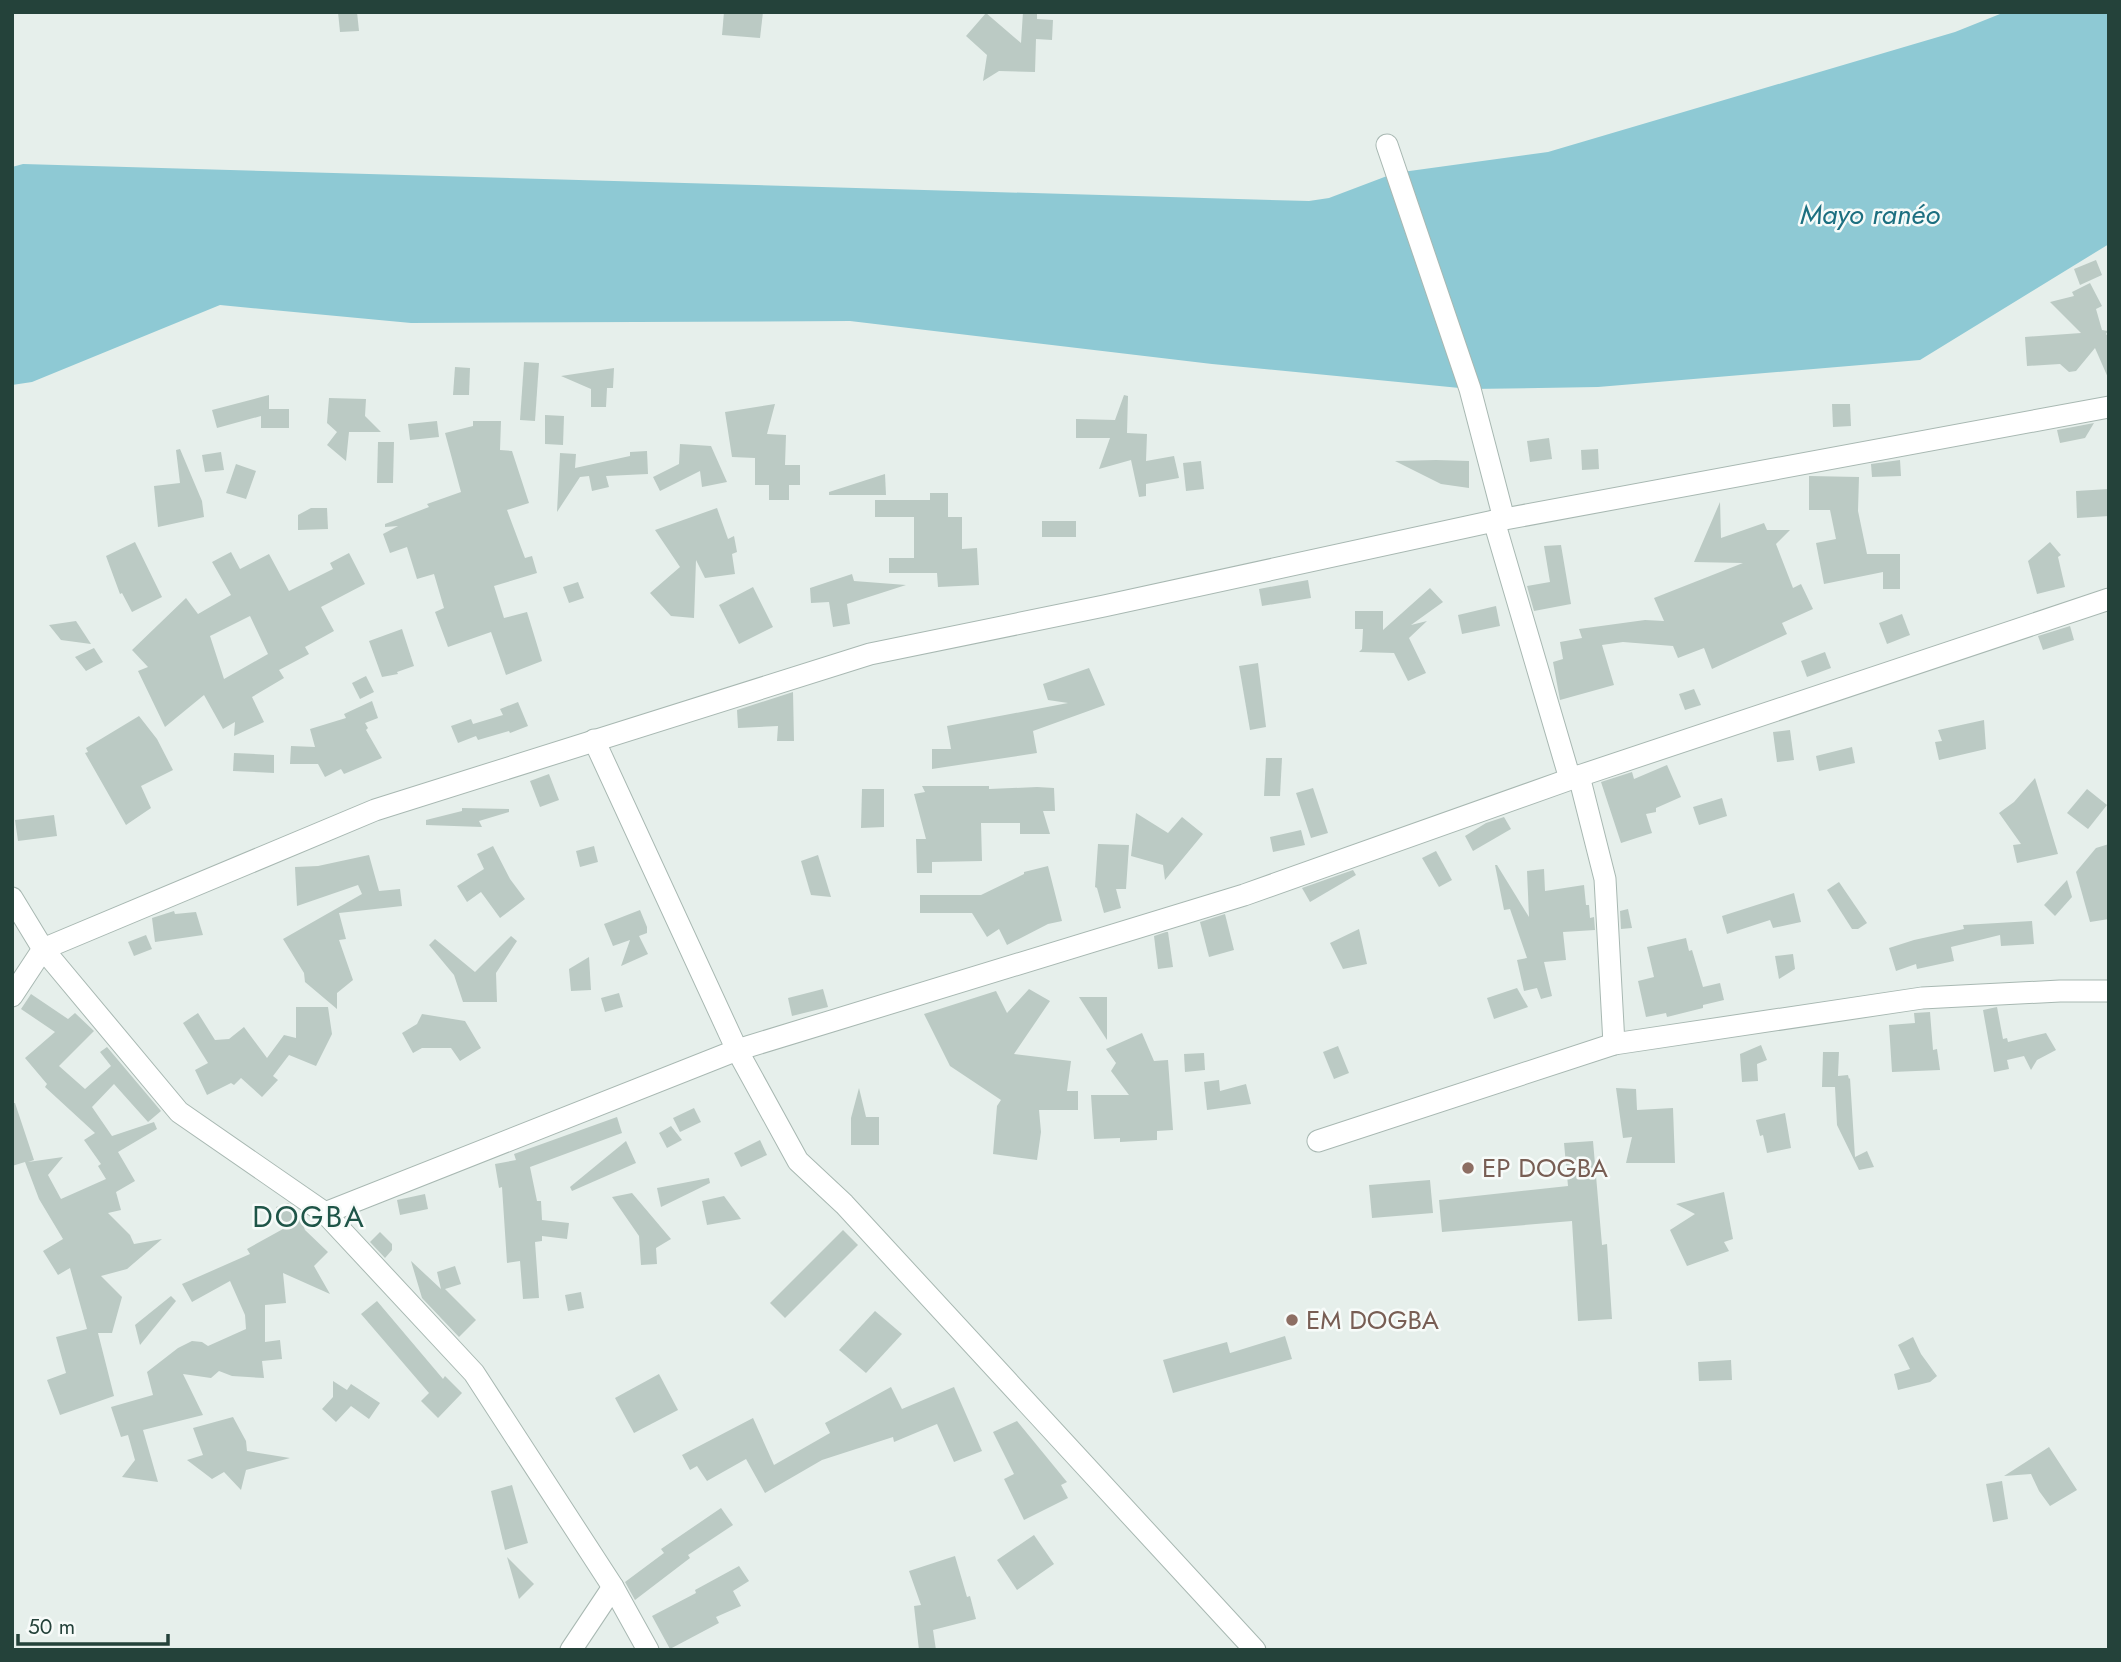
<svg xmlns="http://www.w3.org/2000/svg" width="2121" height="1662" font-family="Jost,sans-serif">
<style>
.water{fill:#8ec9d4}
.building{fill:#bbcac4;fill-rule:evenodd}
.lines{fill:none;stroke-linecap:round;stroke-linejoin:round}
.minor-casing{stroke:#a8b8b2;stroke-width:23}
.tertiary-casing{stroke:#a8b8b2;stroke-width:23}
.minor{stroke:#fff;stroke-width:21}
.tertiary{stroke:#fff;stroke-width:21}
.education-dot{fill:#8d6e63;stroke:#f7fbf9;stroke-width:2.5}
.labels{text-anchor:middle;stroke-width:5;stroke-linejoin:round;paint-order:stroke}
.education-label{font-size:26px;fill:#785e54;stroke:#f7fbf9;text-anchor:start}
.water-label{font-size:28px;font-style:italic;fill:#1c6f80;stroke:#f7fbf9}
.quarter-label{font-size:30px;letter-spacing:2px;fill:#1f5548;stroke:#f7fbf9}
</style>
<rect width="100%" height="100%" fill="#e6efeb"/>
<polygon class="water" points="2005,12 2109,12 2109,244 1920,360 1598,387 1470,389 1212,364 850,321 411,323 220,305 32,382 12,385 12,167 23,164 1309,201 1329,198 1395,173 1548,152 1955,32"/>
<g class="building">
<polygon points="338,12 357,12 359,31 340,32"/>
<polygon points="724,12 763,12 760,38 722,35"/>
<polygon points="1023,12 1037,12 1037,19 1053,20 1052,40 1036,39 1035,72 999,71 983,81 987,55 966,36 986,13 1021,43"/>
<polygon points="2096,260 2102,275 2080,285 2074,269"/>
<polygon points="2090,283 2102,306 2096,309 2102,330 2108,331 2106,334 2109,337 2109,380 2095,348 2076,371 2069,372 2060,364 2027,366 2025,337 2081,333 2050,302 2074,296 2072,292"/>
<polygon points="524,362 539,363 535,421 520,420"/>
<polygon points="455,367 470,368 469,395 453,395"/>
<polygon points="614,368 613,388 607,388 606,407 591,407 591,389 561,376"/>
<polygon points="269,395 269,409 289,409 289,428 261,428 261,416 217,428 212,410"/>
<polygon points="1124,395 1128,396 1127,433 1147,434 1146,461 1174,456 1179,478 1146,484 1146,496 1139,497 1131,460 1099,469 1110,438 1076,438 1076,419 1115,420"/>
<polygon points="329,398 366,399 365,416 381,432 349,432 346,461 327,445 337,432 327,423"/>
<polygon points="775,404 767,434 786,435 785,465 800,465 800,485 789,485 789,500 769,500 769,485 755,485 755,458 732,457 725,412"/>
<polygon points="1832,404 1850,404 1851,426 1833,427"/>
<polygon points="545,415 564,416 563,445 545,444"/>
<polygon points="437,421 439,437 410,440 408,424"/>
<polygon points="473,421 501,421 500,450 512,451 529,503 507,510 525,558 532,556 537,573 494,586 504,618 527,612 542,661 506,675 491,632 448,647 435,612 444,608 434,574 417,579 407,547 390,553 383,534 398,526 385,527 385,524 429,507 427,504 461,492 445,433 473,426"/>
<polygon points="2094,423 2085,438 2060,443 2057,430"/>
<polygon points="1549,438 1552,459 1530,462 1527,441"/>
<polygon points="378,442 394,442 393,483 377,483"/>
<polygon points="680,444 711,446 727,482 702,487 700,471 660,491 653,477 679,464"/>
<polygon points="180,449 202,501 204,517 158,527 154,486 180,483 176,450"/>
<polygon points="1598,449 1599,469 1582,470 1581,450"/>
<polygon points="647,451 648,474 606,476 609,487 592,491 589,476 580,477 557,512 560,453 576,454 575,468 630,456 630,452"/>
<polygon points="221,452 224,470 205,472 202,455"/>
<polygon points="1436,460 1469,461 1469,488 1441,484 1395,461"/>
<polygon points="1900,460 1901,476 1872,477 1871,464"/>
<polygon points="1201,461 1204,489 1186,491 1183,463"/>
<polygon points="236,464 256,471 246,499 226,493"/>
<polygon points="885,474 886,495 829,495 829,492"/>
<polygon points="1809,476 1859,477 1858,511 1867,554 1900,554 1900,589 1883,589 1883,572 1824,584 1816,543 1836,539 1830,510 1809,510"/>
<polygon points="2109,489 2109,516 2077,518 2076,491"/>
<polygon points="930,493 948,493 948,517 962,517 962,549 977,548 979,585 938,587 937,573 889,573 889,558 914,558 914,517 875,517 875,500 930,500"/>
<polygon points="1720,502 1721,538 1764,523 1767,530 1790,530 1776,544 1793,588 1801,584 1813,609 1782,623 1787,634 1712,669 1704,648 1678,658 1673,646 1623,642 1602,645 1614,685 1560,700 1553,662 1563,659 1560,642 1582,638 1579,629 1645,620 1664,621 1654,598 1743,563 1694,562"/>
<polygon points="311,508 327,508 328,529 298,530 298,515"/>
<polygon points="717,508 728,539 734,536 737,552 732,554 735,574 705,578 696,560 694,618 671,616 650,593 680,567 655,530"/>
<rect x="1042" y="521" width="34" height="16"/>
<polygon points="135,542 162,597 132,612 122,593 120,594 106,556"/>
<polygon points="2050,542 2061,555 2058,557 2065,587 2037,594 2028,561"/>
<polygon points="1561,545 1571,604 1534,611 1527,586 1550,582 1544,546"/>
<path d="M231 552 240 569 269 554 289 591 333 569 330 563 349 553 365 584 321 607 334 631 305 647 309 654 279 670 284 678 252 697 264 722 234 736 235 722 223 729 204 695 165 727 138 671 148 667 132 650 186 598 198 614 231 595 212 562ZM250 616 268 654 224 679 210 636Z"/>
<polygon points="852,574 854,581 906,585 847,604 850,624 833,627 829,602 811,603 810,588"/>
<polygon points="1308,580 1311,598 1262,606 1259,589"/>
<polygon points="578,582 584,598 569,603 563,587"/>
<polygon points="753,587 773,627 739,644 719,605"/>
<polygon points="1430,588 1443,602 1411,625 1427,621 1409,638 1426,673 1408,681 1394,653 1359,652 1362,649 1363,629 1355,629 1355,611 1383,611 1383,630"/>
<polygon points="1496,606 1500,626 1462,634 1458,615"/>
<polygon points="1902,614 1910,635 1887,644 1879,623"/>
<polygon points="76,621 91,644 61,640 49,625"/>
<polygon points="2070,626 2074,640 2043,650 2038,636"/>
<polygon points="402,629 414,666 397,672 398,674 382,677 369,641"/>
<polygon points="94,648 103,662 86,671 75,657"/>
<polygon points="1825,652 1831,668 1807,677 1801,661"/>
<polygon points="1258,663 1266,727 1250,730 1239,666"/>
<polygon points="1089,668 1105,705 1033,731 1037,753 932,769 932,749 951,749 947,726 1068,703 1048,700 1043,684"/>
<polygon points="366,676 374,692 360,699 352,683"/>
<polygon points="1694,689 1701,705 1685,710 1679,694"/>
<polygon points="793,692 794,741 777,741 778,726 738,728 737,710"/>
<polygon points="372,701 378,718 365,723 368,728 366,730 382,758 344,774 341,769 325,777 318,764 290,764 291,746 315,747 310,729 346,718 344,714"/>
<polygon points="518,702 528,726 510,733 509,731 478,740 476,736 458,743 451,726 471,719 473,724 503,715 500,709"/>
<polygon points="139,716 157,739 173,770 141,786 151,808 126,825 85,753 88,752 86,748"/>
<polygon points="1984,720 1986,749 1939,760 1935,742 1942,741 1938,730"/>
<polygon points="1790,730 1794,760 1777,762 1773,732"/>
<polygon points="1852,747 1855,763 1819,771 1816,756"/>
<polygon points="234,753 274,755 274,773 233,771"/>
<polygon points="1266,758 1282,758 1280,796 1264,796"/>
<polygon points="1667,765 1681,797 1656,808 1656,812 1646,814 1652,833 1621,843 1601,782 1632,772 1634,779"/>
<polygon points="549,774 559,800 540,807 530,781"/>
<polygon points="2035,778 2058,854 2017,863 2013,845 2021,844 1999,813 2014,802"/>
<polygon points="922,786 989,786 989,789 1037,787 1054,788 1055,811 1043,811 1050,834 1020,834 1020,823 981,823 982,861 932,862 932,873 917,873 916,839 926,839 914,794 925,792"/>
<polygon points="1313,788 1328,833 1311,838 1296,793"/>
<polygon points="862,789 884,789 884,827 861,828"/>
<polygon points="2087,789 2107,805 2088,829 2067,813"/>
<polygon points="1722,798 1727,816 1699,825 1693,807"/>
<polygon points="462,808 509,809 509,812 479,821 482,827 426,825 426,820 462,811"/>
<polygon points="1136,813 1168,833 1182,817 1203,834 1165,880 1163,865 1131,856"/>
<polygon points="54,815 57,836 18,841 15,820"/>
<polygon points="1504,817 1511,829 1473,851 1465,836 1486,823"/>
<polygon points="1301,830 1305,845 1273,852 1270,837"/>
<polygon points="1098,844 1129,845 1126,889 1116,889 1121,908 1104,913 1097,888 1095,887"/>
<polygon points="2109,844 2109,919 2090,922 2076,872 2096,848"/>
<polygon points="493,846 510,879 525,899 500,918 481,892 467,902 457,886 484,869 477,854"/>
<polygon points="594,846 598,862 580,867 576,851"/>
<polygon points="1436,851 1452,880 1439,887 1422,858"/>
<polygon points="369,855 379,891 400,889 402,906 339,913 346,939 339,940 353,980 337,993 337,1009 305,982 304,973 283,939 362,894 358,885 297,906 295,867 318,866"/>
<polygon points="818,855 831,897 811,895 801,861"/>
<polygon points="1495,865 1497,865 1529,917 1527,871 1544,869 1545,891 1584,885 1586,905 1589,905 1590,918 1594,917 1595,930 1563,932 1566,960 1544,962 1552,996 1541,999 1537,988 1524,991 1517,960 1527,958 1510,909 1504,910"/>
<polygon points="1048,866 1062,921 1048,924 1007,945 999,929 987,937 972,913 920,913 920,895 981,895 1024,874 1024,872"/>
<polygon points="1353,870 1356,875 1310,902 1302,888"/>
<polygon points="2067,880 2072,897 2055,916 2044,905"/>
<polygon points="1839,882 1867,923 1858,929 1852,929 1827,890"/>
<polygon points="1794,893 1801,922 1773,928 1770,920 1727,934 1722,916"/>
<polygon points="1628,909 1632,928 1621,929 1620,911"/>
<polygon points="640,910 647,927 647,933 639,936 648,954 621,966 630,940 613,946 604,924"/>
<polygon points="174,911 175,914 196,912 203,935 155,942 152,918"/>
<polygon points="1225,914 1234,950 1209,957 1200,922"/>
<polygon points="2032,921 2034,944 2001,946 2000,935 1951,947 1954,961 1917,969 1916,964 1896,971 1889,948 1914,940 1964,929 1963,925"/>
<polygon points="1359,929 1367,964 1343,969 1330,943"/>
<polygon points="1166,932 1168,932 1173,967 1158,969 1154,936"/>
<polygon points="146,935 152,949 134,956 128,942"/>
<polygon points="511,936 517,941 496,973 497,1002 463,1002 454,975 429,945 435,939 475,972"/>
<polygon points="1686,938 1689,951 1692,950 1703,987 1720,983 1724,1000 1703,1005 1703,1008 1667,1017 1666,1013 1646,1017 1638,981 1654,977 1647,947"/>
<polygon points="1793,954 1795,969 1779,979 1775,956"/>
<polygon points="589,957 591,990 571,991 569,969"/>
<polygon points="1517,988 1528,1007 1494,1019 1487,998"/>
<polygon points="823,989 828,1007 792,1016 788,998"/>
<polygon points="1029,989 1050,1001 1014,1054 1071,1061 1067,1091 1078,1091 1078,1110 1039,1110 1041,1132 1037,1160 993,1154 997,1106 1001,1100 950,1066 924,1014 996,991 1007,1013"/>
<polygon points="619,993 623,1007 605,1012 601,998"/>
<polygon points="31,994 68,1019 75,1013 94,1031 59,1066 85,1089 111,1066 100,1052 107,1047 161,1111 148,1122 114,1084 92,1107 112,1136 154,1122 157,1129 118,1152 135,1181 116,1192 121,1210 108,1213 130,1235 134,1244 162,1239 127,1269 101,1276 122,1297 112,1333 98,1333 114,1396 60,1415 47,1380 66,1373 56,1337 87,1329 70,1268 58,1275 43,1251 63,1239 39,1199 25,1162 12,1166 12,1103 15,1103 34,1160 28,1162 63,1157 48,1175 61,1199 106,1179 98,1166 101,1164 84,1140 95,1133 45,1087 47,1084 25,1058 55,1032 21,1009"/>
<polygon points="1079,997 1107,997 1107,1040"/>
<polygon points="296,1007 328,1007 332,1034 316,1066 289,1055 273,1076 278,1080 262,1097 241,1078 234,1085 231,1083 207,1095 195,1070 208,1063 183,1023 198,1013 215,1040 229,1039 244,1027 267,1058 284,1035 296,1038"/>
<polygon points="1997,1007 2003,1039 2007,1038 2008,1042 2046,1033 2056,1050 2037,1060 2031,1070 2024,1056 2007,1060 2009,1069 1994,1072 1983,1010"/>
<polygon points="1930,1012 1933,1050 1937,1049 1940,1070 1892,1072 1889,1025 1915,1023 1914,1013"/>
<polygon points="422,1014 465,1021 481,1048 460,1061 451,1048 422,1048 413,1053 402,1033 417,1024"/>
<polygon points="1142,1033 1154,1061 1168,1060 1173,1130 1157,1131 1157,1140 1120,1142 1120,1138 1094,1139 1091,1095 1129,1095 1111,1071 1116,1063 1106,1049"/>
<polygon points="1761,1045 1767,1060 1757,1064 1758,1081 1742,1082 1740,1054"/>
<polygon points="1338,1046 1349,1073 1334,1079 1323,1052"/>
<polygon points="1823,1052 1839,1052 1838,1076 1848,1075 1849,1079 1850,1078 1855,1157 1867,1151 1874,1167 1859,1170 1837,1125 1835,1087 1822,1087"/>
<polygon points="1204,1053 1205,1070 1185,1072 1184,1054"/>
<polygon points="1219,1080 1220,1091 1246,1084 1251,1104 1207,1110 1204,1082"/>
<polygon points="859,1088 866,1117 879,1117 879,1145 851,1145 851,1118"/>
<polygon points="1616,1088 1636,1089 1637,1110 1673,1108 1675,1163 1626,1163 1632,1137 1623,1138"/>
<polygon points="694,1108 701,1122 680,1132 673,1118"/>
<polygon points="1785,1113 1791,1148 1767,1153 1763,1135 1760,1136 1756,1120"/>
<polygon points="617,1117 622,1133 530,1167 537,1201 541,1201 542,1220 569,1223 567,1239 542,1236 542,1241 535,1242 539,1298 523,1299 520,1261 507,1263 502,1187 499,1188 495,1164 516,1160 514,1154"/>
<polygon points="671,1126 682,1140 667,1148 659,1133"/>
<polygon points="760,1140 767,1155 741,1167 734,1153"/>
<polygon points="626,1141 636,1163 572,1191 570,1187"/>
<polygon points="1593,1141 1602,1245 1607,1244 1612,1319 1578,1321 1572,1221 1442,1232 1439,1200 1568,1186 1564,1143"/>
<polygon points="709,1178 710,1183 661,1207 657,1188"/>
<polygon points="1430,1180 1433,1213 1372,1218 1369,1185"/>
<polygon points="1724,1192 1733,1239 1724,1242 1729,1251 1687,1266 1670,1230 1695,1214 1676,1204"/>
<polygon points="632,1193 671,1239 656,1248 657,1264 641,1265 639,1236 612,1197"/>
<polygon points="425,1194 428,1209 400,1215 397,1200"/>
<polygon points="724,1196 741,1219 707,1225 702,1201"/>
<polygon points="288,1203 297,1209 305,1230 328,1252 314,1266 330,1294 283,1273 286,1303 265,1305 265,1342 280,1340 282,1359 262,1361 264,1378 232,1376 219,1371 211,1378 183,1374 203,1415 143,1430 158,1482 122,1477 135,1460 128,1435 121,1437 111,1407 153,1395 147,1372 178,1348 192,1341 202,1342 208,1346 246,1329 245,1315 230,1281 192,1302 182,1284 250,1254 247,1249 283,1229 276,1207"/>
<polygon points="843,1230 858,1245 785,1318 770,1303"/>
<polygon points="380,1232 392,1244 392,1250 385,1258 370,1242"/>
<polygon points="411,1261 441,1289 437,1272 455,1266 461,1284 445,1289 476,1320 459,1337 422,1298"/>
<polygon points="581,1292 584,1308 568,1311 565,1295"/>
<polygon points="171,1296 176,1301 140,1345 135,1325"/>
<polygon points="377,1301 443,1379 445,1376 462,1393 438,1418 421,1401 429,1393 361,1314"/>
<polygon points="875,1311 902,1334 866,1373 839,1350"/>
<polygon points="1285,1336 1292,1359 1173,1393 1163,1360 1227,1342 1230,1353"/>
<polygon points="1913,1337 1921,1354 1937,1376 1930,1382 1898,1390 1894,1374 1910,1369 1898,1345"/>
<polygon points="1731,1360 1732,1380 1699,1381 1698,1362"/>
<polygon points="659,1374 678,1410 634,1433 615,1398"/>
<polygon points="333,1381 347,1390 351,1384 380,1403 369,1419 351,1406 336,1422 322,1409 333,1397"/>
<polygon points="891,1387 902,1409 954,1387 982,1451 954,1462 937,1424 894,1442 893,1437 822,1460 765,1493 746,1459 707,1481 697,1466 690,1470 682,1455 753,1418 774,1465 830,1433 825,1423"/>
<polygon points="233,1417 246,1441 247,1451 290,1458 246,1470 241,1490 224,1472 212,1479 187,1460 203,1455 193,1428"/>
<polygon points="1017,1421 1067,1482 1061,1485 1068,1498 1024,1520 1004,1479 1014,1474 993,1432"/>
<polygon points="2049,1447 2077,1490 2050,1506 2039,1491 2031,1474 2004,1476"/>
<polygon points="2002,1481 2008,1519 1993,1522 1986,1484"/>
<polygon points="512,1485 528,1543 505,1550 491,1491"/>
<polygon points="721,1508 733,1525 688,1555 690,1558 635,1600 625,1582 664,1553 661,1549"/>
<polygon points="1034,1535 1054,1564 1017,1590 997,1560"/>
<polygon points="955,1556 967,1597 970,1596 976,1619 933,1630 936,1650 919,1650 914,1606 921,1605 909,1571"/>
<polygon points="507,1557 534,1584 519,1599"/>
<polygon points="739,1566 749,1581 733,1591 741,1606 716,1617 719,1623 670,1649 652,1616 696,1593 695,1590"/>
</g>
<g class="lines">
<g class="minor-casing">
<g id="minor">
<polyline points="1387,145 1470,389 1504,519"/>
<polyline points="1494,521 1570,779"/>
<polyline points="594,740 737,1050 798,1161 844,1204 1255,1650"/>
<polyline points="1579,776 1605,879 1614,1044"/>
<polyline points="12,898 43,949 179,1112 325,1213 474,1373 613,1587 648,1650"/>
<polyline points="1318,1141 1614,1044 1922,998 2060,991 2109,991"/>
<polyline points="325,1213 737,1050 1244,895 1579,776 2109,599"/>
<polyline points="571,1650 613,1587"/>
</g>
</g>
<g class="tertiary-casing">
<polyline id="tertiary" points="12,996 43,949 375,810 870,654 1104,606 1494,521 2109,407"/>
</g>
<use href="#minor" class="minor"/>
<use href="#tertiary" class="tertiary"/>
</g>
<g class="education-dot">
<circle cx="1468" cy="1168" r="7"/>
<circle cx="1292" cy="1320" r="7"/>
</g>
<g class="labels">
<g class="education-label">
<text x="1482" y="1177">EP DOGBA</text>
<text x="1306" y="1329">EM DOGBA</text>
</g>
<g class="water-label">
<text x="1870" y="224">Mayo ranéo</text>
</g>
<g class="quarter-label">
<text x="309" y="1227">DOGBA</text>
</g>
</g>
<rect width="2121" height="1662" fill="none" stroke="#24423a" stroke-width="28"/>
<path d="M18 1634v10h150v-10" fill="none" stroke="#24423a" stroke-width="3.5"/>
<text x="28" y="1634" font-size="21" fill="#24423a" stroke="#f7fbf9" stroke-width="5" paint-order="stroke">50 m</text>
</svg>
